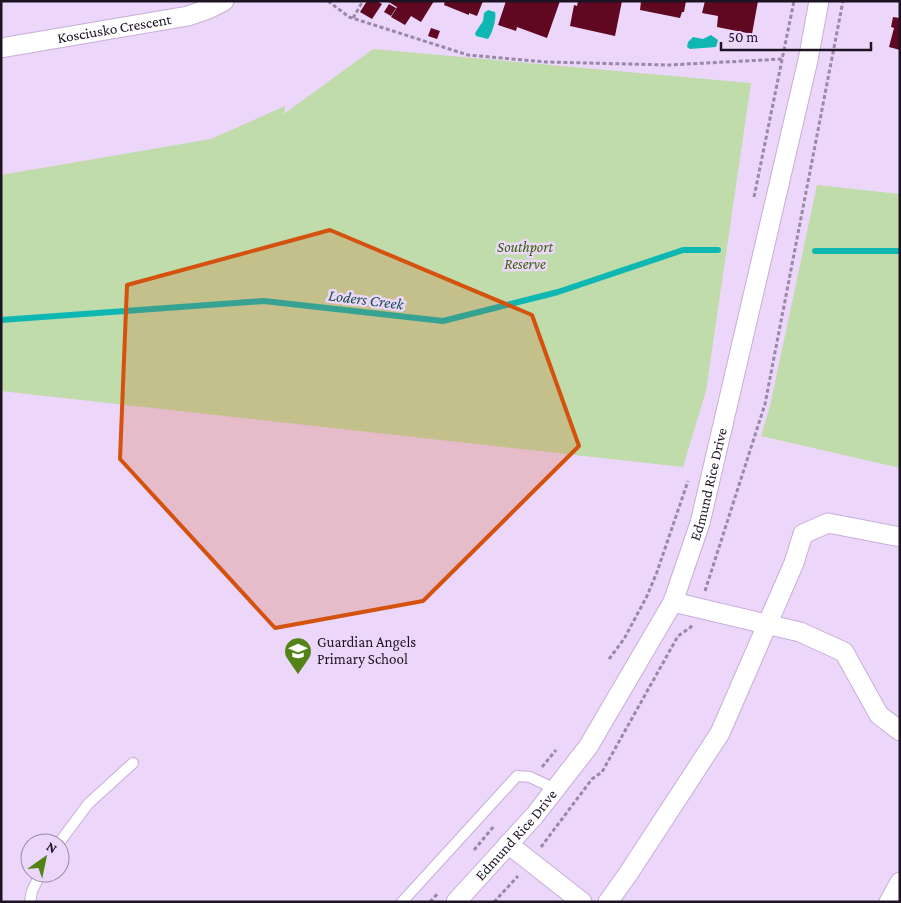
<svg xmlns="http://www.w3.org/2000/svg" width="901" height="903" font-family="'Crimson Pro',serif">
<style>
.green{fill:#c0dcaa}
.water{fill:#0fb7b3}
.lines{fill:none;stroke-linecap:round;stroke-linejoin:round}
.stream{stroke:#0fb7b3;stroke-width:6}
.building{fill:#600722}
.service-casing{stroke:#c7add8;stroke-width:12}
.minor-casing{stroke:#c7add8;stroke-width:21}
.path{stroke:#9989a5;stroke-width:3;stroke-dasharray:4 2.5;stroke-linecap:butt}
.service{stroke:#fff;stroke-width:10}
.minor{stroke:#fff;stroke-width:19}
.marked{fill:#d4520e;fill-opacity:0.2;stroke:#d4520e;stroke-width:4;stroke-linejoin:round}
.labels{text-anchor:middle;stroke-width:5;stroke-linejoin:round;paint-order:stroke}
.street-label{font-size:15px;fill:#1d1423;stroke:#ecd7fb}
.park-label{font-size:15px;font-style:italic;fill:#396004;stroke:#ecd7fb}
.poi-label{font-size:15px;fill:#1d1423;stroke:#ecd7fb;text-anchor:start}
.water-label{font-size:16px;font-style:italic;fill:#13504e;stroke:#ecd7fb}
</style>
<rect width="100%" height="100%" fill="#ecd7fb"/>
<g class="green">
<polygon points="373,49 751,83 706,391 683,467 1,391 1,175 211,139 285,106 284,114"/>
<polygon points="817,185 900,194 900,468 761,436 770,406"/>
</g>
<g class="water">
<path d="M488 10 495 12C497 18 492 34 488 39L476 36 475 33 483 21 484 13Z"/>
<polygon points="711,35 718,40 716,47 690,49 687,47 688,42 693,37 703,39"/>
</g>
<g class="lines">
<g class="stream">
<polyline points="815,251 900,251"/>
<polyline points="1,320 264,301 443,321 558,292 683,250 718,250"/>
</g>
</g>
<g class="building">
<polygon points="367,1 377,1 382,4 372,19 360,12"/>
<polygon points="387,1 434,1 421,22 411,16 405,25 391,17 397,7"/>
<polygon points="445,1 483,1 477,16 469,13 469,15 444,5"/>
<polygon points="506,1 560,1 547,38 517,27 516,31 498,25"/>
<polygon points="578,1 622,1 615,36 570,26 574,5 577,6"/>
<polygon points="641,1 686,1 684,12 682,12 680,18 640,10"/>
<polygon points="705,1 758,1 752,34 717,27 718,16 702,13"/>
<polygon points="389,4 396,8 391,16 384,12"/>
<polygon points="893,17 900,18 900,50 889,47 894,28 891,27"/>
<polygon points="431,28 440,31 437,39 428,36"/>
</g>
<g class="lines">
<g class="service-casing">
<g id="service">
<polyline points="59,843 88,804 133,763"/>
<polyline points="30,902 32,891 41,873"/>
<polyline points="402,902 517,776 530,777 555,789"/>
</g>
</g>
<g class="minor-casing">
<g id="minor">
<path id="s1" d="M1 48 188 16 208 9 224 1"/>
<polyline points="673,602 800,632 844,652 879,715 900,731"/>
<polyline points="508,844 582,902"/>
<path id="s2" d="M456 902 535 815 588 747 673 602 700 523 808 60 819 1"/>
<polyline points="608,902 628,874 720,733 794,563 803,534 828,523 900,537"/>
<polyline points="889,902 900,882"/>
</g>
</g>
<g class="path">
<polyline points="328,1 349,17 468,55 546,62 669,65 782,59"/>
<polyline points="353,18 363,1"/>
<polyline points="754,197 794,1"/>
<polyline points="705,591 765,404 843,1"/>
<polyline points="609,659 624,639 647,596 657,572 688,481"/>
<polyline points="542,767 556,750"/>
<polyline points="541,847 592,779 602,772 678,636 691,627 692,625"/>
<polyline points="474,850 494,826"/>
<polyline points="430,902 438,893"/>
<polyline points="494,902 518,876"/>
</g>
<use href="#service" class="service"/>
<use href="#minor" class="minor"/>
</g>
<path class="marked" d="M330 230 532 315 579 446 423 601 275 628 120 459 127 285Z"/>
<defs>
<g id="school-pin" transform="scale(1.4375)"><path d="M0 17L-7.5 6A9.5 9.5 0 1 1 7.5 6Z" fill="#538316" stroke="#ecd7fb"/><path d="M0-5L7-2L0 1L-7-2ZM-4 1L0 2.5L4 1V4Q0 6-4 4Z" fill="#fff"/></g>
</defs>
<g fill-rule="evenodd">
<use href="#school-pin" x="298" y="651"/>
</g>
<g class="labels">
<g class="street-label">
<text dy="5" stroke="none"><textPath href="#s1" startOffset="115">Kosciusko Crescent</textPath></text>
<text dy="5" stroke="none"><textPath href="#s2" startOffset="495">Edmund Rice Drive</textPath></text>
<text dy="5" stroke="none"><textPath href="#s2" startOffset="90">Edmund Rice Drive</textPath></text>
</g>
<g class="park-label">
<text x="525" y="252">Southport<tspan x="525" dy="17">Reserve</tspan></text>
</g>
<g class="poi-label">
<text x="317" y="647">Guardian Angels<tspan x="317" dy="17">Primary School</tspan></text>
</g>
<g class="water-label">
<text transform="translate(366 299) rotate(7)" y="6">Loders Creek</text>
</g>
</g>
<rect width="901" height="903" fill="none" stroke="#1d1423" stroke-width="5"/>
<g transform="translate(45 858) rotate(33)"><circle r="24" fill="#ecd7fb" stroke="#9989a5"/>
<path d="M0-4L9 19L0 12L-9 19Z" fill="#538316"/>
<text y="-8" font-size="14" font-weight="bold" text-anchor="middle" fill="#1d1423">N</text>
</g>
<path d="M721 42v8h150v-8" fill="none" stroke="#1d1423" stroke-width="2.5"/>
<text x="728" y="42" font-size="15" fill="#1d1423" stroke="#ecd7fb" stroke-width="4" paint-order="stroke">50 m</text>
</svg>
